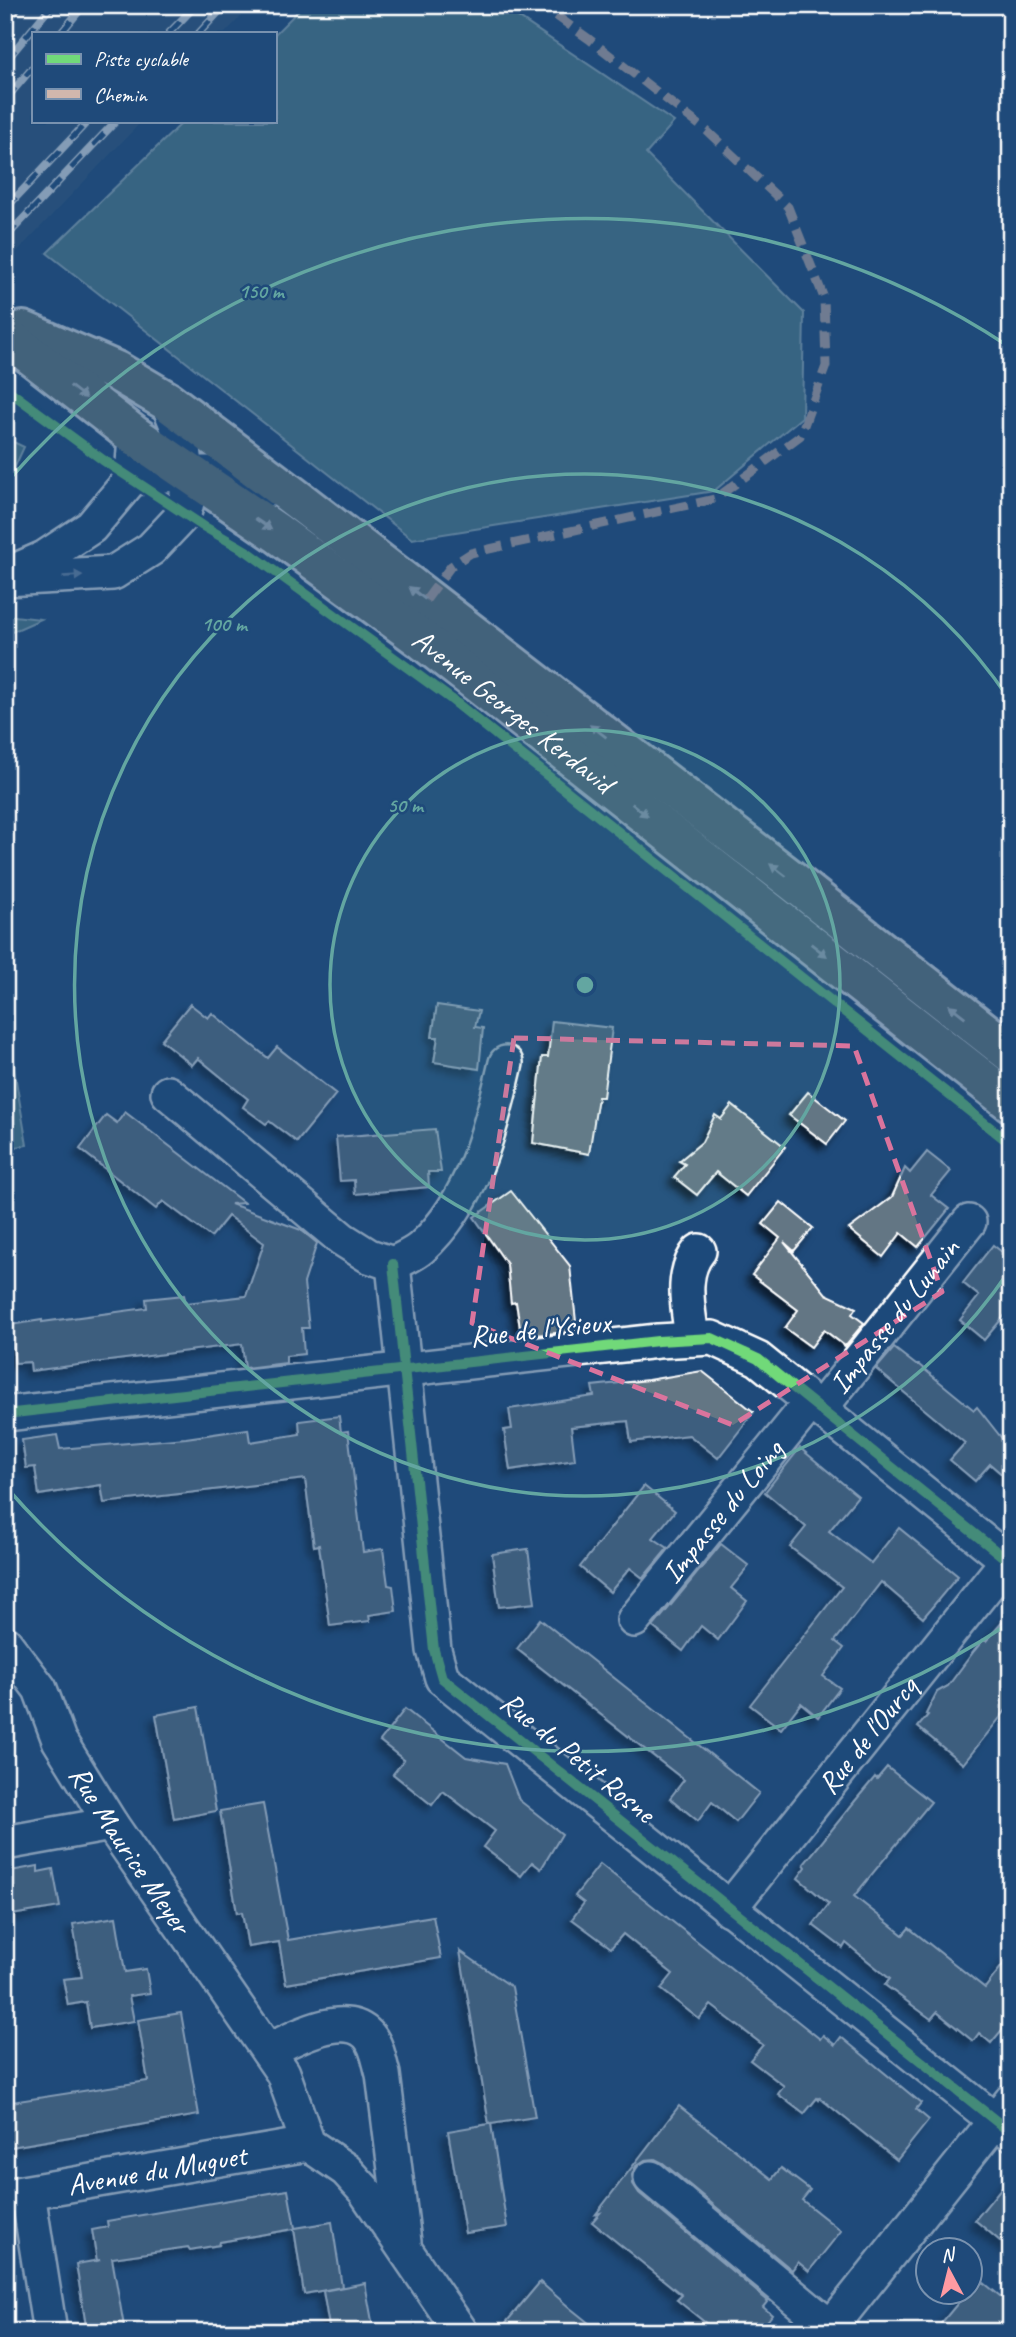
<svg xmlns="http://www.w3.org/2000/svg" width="1016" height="2337" font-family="Caveat,sans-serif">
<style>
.built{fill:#33577d}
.green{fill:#55838c;stroke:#aac1c6;stroke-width:2}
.building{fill:#637684;stroke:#fff;stroke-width:2;filter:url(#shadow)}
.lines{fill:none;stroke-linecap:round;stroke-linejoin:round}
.minor-casing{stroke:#fff;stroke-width:38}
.major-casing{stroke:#fff;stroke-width:44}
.minor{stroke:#1f4a7a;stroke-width:33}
.major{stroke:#6d7e7c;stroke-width:38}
.rail-casing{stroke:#fff;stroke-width:8}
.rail{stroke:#1f4a7a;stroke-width:5;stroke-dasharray:16;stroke-linecap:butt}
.quiet{stroke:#d1b7ad;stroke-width:9;stroke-dasharray:18 9;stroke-linecap:butt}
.cycleway-casing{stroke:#1f4a7a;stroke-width:15}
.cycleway{stroke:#71d979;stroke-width:10}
.oneway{fill:#ccd2d1}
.oneway2{fill:#7992af}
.marked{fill:none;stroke:#da749d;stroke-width:5;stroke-dasharray:14 9;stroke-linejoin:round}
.ring{fill:none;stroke:#63a6a1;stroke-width:3.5}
.labels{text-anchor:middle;stroke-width:5;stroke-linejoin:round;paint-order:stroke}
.street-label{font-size:30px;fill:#fff;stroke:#1f4a7a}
.centre{fill:#63a6a1;stroke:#1f4a7a;stroke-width:3.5}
.ring-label{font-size:21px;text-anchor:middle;font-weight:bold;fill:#63a6a1;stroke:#1f4a7a;stroke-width:5;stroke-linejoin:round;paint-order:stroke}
</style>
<defs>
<filter id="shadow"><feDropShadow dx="-6" dy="6" stdDeviation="3.5" flood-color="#0009"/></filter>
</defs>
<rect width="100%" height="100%" fill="#1f4a7a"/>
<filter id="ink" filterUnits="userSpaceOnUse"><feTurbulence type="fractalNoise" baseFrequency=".0143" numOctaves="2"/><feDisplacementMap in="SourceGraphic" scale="14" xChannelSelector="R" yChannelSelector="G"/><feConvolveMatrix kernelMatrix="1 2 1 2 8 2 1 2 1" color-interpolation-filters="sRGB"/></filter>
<g filter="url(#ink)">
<polygon class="built" points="5,5 252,5 225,33 33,33 33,121 142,121 5,264"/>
<g class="green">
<polygon points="304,5 500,5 674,122 646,154 804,313 802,417 714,491 412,539 47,253 184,121 275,121 275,34"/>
<polygon points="5,438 24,447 7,484 5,483"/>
<polygon points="5,615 41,619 5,635"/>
<polygon points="5,1016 27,1145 5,1149"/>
</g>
<g class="building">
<polygon points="190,1004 208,1018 212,1013 268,1058 277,1047 336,1094 297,1142 269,1121 266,1124 243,1107 248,1099 198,1058 192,1065 161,1040"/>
<polygon points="437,1005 479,1011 475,1027 483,1028 479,1069 434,1062 438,1037 432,1037"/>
<polygon points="552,1021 612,1028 603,1097 598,1097 589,1154 533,1143 542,1057 548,1057"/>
<polygon points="808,1092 845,1121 827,1144 789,1115"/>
<polygon points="732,1105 785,1147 746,1196 716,1172 697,1195 674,1177 685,1164 679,1161 702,1142 715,1115 721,1119"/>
<polygon points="125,1112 244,1203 231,1204 301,1230 317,1243 304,1283 309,1328 302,1328 304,1354 286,1356 286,1363 245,1368 242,1344 31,1371 30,1362 15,1363 10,1325 42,1320 42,1322 147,1308 146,1299 184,1295 186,1303 246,1296 264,1243 228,1216 211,1237 163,1201 156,1209 80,1149 106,1115 117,1123"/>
<polygon points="435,1129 441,1172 428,1172 429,1187 355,1194 354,1180 340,1181 336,1137"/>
<polygon points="927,1152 951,1171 931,1195 949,1209 918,1247 901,1233 883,1257 849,1229 892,1197 905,1168 910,1173"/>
<polygon points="511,1191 570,1266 577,1331 535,1335 534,1327 520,1328 516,1302 511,1303 507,1264 474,1217"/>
<polygon points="781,1202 813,1228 794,1251 784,1242 826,1294 856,1308 852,1314 864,1323 845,1346 824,1330 811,1347 785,1328 798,1310 752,1275 780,1238 763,1224"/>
<polygon points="993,1245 1011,1259 1011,1308 984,1340 960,1320 979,1296 963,1283"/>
<polygon points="894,1348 916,1365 919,1365 974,1410 977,1407 1011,1450 1011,1482 990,1464 975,1481 950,1460 965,1443 876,1369"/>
<polygon points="702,1371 754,1412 718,1458 689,1435 631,1442 628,1421 571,1427 575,1460 510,1470 504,1430 512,1429 509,1409 594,1396 592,1386 648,1380"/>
<polygon points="339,1416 341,1432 348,1431 363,1552 383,1549 388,1585 393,1586 396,1611 369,1615 370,1621 330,1626 319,1545 314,1546 305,1479 104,1503 101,1485 39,1495 35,1467 26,1468 22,1440 57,1435 60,1449 186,1438 248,1429 250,1442 300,1434 299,1421"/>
<polygon points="800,1448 858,1496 829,1531 871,1563 899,1528 958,1576 923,1618 881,1582 835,1641 844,1648 823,1676 840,1688 818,1717 801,1703 781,1729 750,1705 842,1587 790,1547 806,1527 765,1492"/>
<polygon points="644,1486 675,1511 653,1538 668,1548 643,1578 630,1568 610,1592 580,1567"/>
<polygon points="721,1544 749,1566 731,1588 747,1601 718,1640 701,1626 683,1651 653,1627"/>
<polygon points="528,1549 535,1603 499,1607 492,1554"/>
<polygon points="1011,1612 1011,1704 963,1764 918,1727 928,1715 926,1714 937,1692 948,1686 974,1651 983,1640 986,1641"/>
<polygon points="540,1619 759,1793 736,1822 712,1802 698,1821 670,1798 684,1780 517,1649"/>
<polygon points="198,1707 216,1811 174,1819 156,1715"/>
<polygon points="405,1709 466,1757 505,1764 519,1800 562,1834 541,1869 532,1862 521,1876 483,1847 495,1831 443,1791 432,1805 393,1774 404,1760 380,1741"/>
<polygon points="887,1767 931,1802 854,1896 903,1935 909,1928 985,1988 1011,1954 1011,2019 991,2043 979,2033 973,2041 937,2012 931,2019 885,1985 890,1979 846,1943 843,1948 813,1925 829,1904 798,1878 806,1867 804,1864 855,1801 875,1777 877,1779"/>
<polygon points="263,1804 288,1940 433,1916 441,1958 286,1984 279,1942 248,1947 242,1912 237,1913 220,1811"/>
<polygon points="600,1864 820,2039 823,2035 835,2045 841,2037 921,2103 916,2109 929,2120 897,2160 820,2098 819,2100 817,2098 804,2114 778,2094 784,2086 750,2060 763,2045 711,2005 699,2019 661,1989 673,1974 623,1934 611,1948 572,1919 584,1903 575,1896"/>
<polygon points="38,1866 38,1872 53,1869 60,1907 5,1916 5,1872"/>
<polygon points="116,1917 125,1972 146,1969 150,1993 129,1996 134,2021 90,2028 86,2002 68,2005 63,1979 82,1977 73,1924"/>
<polygon points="460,1951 512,1987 535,2117 491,2124 507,2227 465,2233 448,2131 489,2124"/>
<polygon points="181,2013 199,2115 5,2148 5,2103 148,2081 138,2020"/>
<polygon points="679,2106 772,2179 781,2168 810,2190 802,2200 841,2231 809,2271 798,2262 792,2270 663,2163 655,2159 645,2160 636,2166 632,2175 633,2184 639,2193 768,2301 763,2307 772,2315 759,2332 717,2332 677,2300 682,2295 592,2222 600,2213 596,2214"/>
<polygon points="1011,2176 1011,2250 975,2220"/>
<polygon points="288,2190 295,2228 332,2222 342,2287 304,2294 294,2229 220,2242 219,2245 190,2250 188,2247 112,2258 125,2332 87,2332 76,2264 100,2260 97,2261 92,2230 108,2227 107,2221"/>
<polygon points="978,2278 1011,2305 1011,2322 1003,2332 934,2332 967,2292 970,2292 970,2287"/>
<polygon points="540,2282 570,2308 600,2332 498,2332"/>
<polygon points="365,2283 374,2332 330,2332 323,2291"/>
</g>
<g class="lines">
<g class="minor-casing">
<g id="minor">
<polyline points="132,478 187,473 232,473 271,489"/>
<polyline points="12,572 44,558 91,527 132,478 135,436"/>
<polyline points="5,579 113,573 151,549 184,514 187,502 187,473 183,440 167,401"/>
<polyline points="168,1093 342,1239 369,1256 393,1264"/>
<polyline points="393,1264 434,1650 442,1678 1011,2133"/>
<path d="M393 1264C402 1259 413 1255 421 1248 473 1201 491 1129 506 1063"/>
<path d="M692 1339C689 1310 679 1275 699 1251"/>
<path id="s1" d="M820 1409 969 1222"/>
<polyline points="5,1414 658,1341 712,1338 758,1359 1007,1560"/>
<path id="s2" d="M634 1620 811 1402"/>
<path id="s3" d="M5 1643 40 1689 59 1740 111 1824 283 2073 308 2144 346 2170 365 2191 461 2332"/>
<polyline points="5,1843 111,1824"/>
<path id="s4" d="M729 1909 1011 1556"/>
<path d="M268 2051C292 2039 341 2011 366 2033 377 2042 379 2061 383 2074L404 2242"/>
<polyline points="651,2178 830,2327"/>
<polyline points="28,2193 50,2332"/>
<path id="s5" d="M5 2196 308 2144"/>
<polyline points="827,2332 1011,2101"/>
</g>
</g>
<g class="major-casing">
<g id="major">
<polyline points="23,331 116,371 167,401 302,503 794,882 1011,1053"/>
<path id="s6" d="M5 335 135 436 277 533 424 641 1011 1102"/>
</g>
</g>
<use href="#minor" class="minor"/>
<use href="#major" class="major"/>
<g class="rail-casing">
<g id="rail">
<polyline points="5,23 20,5"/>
<polyline points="61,33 84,5"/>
<polyline points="169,33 196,5"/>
<polyline points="199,33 225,5"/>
<polyline points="5,62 52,5"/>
<polyline points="5,100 33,67"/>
<polyline points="5,209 88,121"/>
<polyline points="5,238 116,121"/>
</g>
</g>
<use href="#rail" class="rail"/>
<polyline class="quiet" points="426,600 451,566 471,553 715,499 800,436 826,366 824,298 788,207 707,131 589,39 541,5"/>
<g class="cycleway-casing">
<g id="cycleway">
<polyline points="5,388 103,460 203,526 248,552 451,699 1011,1144"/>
<polyline points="393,1264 434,1650 442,1678 1011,2133"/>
<polyline points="5,1414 658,1341 712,1338 758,1359 1007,1560"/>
</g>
</g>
<use href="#cycleway" class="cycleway"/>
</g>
<defs><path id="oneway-solid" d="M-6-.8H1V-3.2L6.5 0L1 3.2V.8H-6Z" transform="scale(1.75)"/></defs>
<g class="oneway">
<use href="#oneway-solid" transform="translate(78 392) rotate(38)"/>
<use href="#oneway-solid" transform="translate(263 524) rotate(34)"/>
<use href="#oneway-solid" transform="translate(417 593) rotate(-142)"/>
<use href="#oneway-solid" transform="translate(598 731) rotate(-143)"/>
<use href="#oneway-solid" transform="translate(640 810) rotate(38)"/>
<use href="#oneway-solid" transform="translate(778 870) rotate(-143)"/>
<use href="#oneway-solid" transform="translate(819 950) rotate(38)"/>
<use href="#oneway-solid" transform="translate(957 1011) rotate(-142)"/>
</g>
<use class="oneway2" href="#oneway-solid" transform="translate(73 576) rotate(-3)"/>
</g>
<path d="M0 0H1016V2337H0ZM514 1038 854 1046 942 1292 733 1425 472 1323Z" fill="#1f4a7a" fill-opacity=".55" fill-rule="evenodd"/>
<path class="marked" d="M514 1038 854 1046 942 1292 733 1425 472 1323Z"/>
<circle cx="585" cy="985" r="255" fill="#63a6a1" fill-opacity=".12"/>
<g class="ring">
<circle cx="585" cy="985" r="255"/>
<path d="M1009 1271A511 511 0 1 1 1009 699"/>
<path d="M1008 1624A766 766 0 0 1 7 1488M7 482A766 766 0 0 1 1008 346"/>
</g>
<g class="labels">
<g class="street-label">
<text dy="10" stroke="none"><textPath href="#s6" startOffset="632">Avenue Georges Kerdavid</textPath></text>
<text dy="10" stroke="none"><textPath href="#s1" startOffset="119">Impasse du Lunain</textPath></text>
<text transform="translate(540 1329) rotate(-6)" y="10">Rue de l'Ysieux</text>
<text dy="10" stroke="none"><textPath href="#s2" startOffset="140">Impasse du Loing</textPath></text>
<text dy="10" stroke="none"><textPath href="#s4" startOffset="222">Rue de l'Ourcq</textPath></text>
<text transform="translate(578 1757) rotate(39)" y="10">Rue du Petit Rosne</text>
<text dy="10" stroke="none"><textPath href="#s3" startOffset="243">Rue Maurice Meyer</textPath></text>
<text dy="10" stroke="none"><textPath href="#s5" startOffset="154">Avenue du Muguet</textPath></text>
</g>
</g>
<circle cx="585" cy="985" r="10" class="centre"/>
<g class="ring-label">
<text x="261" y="298">150 m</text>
<text x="224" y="631">100 m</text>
<text x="405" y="812">50 m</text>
</g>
<rect width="1016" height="2337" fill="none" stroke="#1f4a7a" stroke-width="28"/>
<rect x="14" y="14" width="988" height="2309" fill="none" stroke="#fff" stroke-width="2.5" filter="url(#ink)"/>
<rect x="32" y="32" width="245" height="91" fill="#1f4a7a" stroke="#7992af" stroke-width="2"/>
<rect x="46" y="54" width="35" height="10" fill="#71d979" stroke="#7992af" stroke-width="2"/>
<text x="94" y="66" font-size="21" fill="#ffffff">Piste cyclable</text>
<rect x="46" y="89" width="35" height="10" fill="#d1b7ad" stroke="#7992af" stroke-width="2"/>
<text x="94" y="102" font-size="21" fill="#ffffff">Chemin</text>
<g transform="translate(949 2271) rotate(353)"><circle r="33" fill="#1f4a7a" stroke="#7992af" stroke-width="2"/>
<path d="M0-5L12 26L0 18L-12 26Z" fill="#ff9aa2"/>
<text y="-10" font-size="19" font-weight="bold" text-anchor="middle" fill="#ffffff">N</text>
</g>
</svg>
